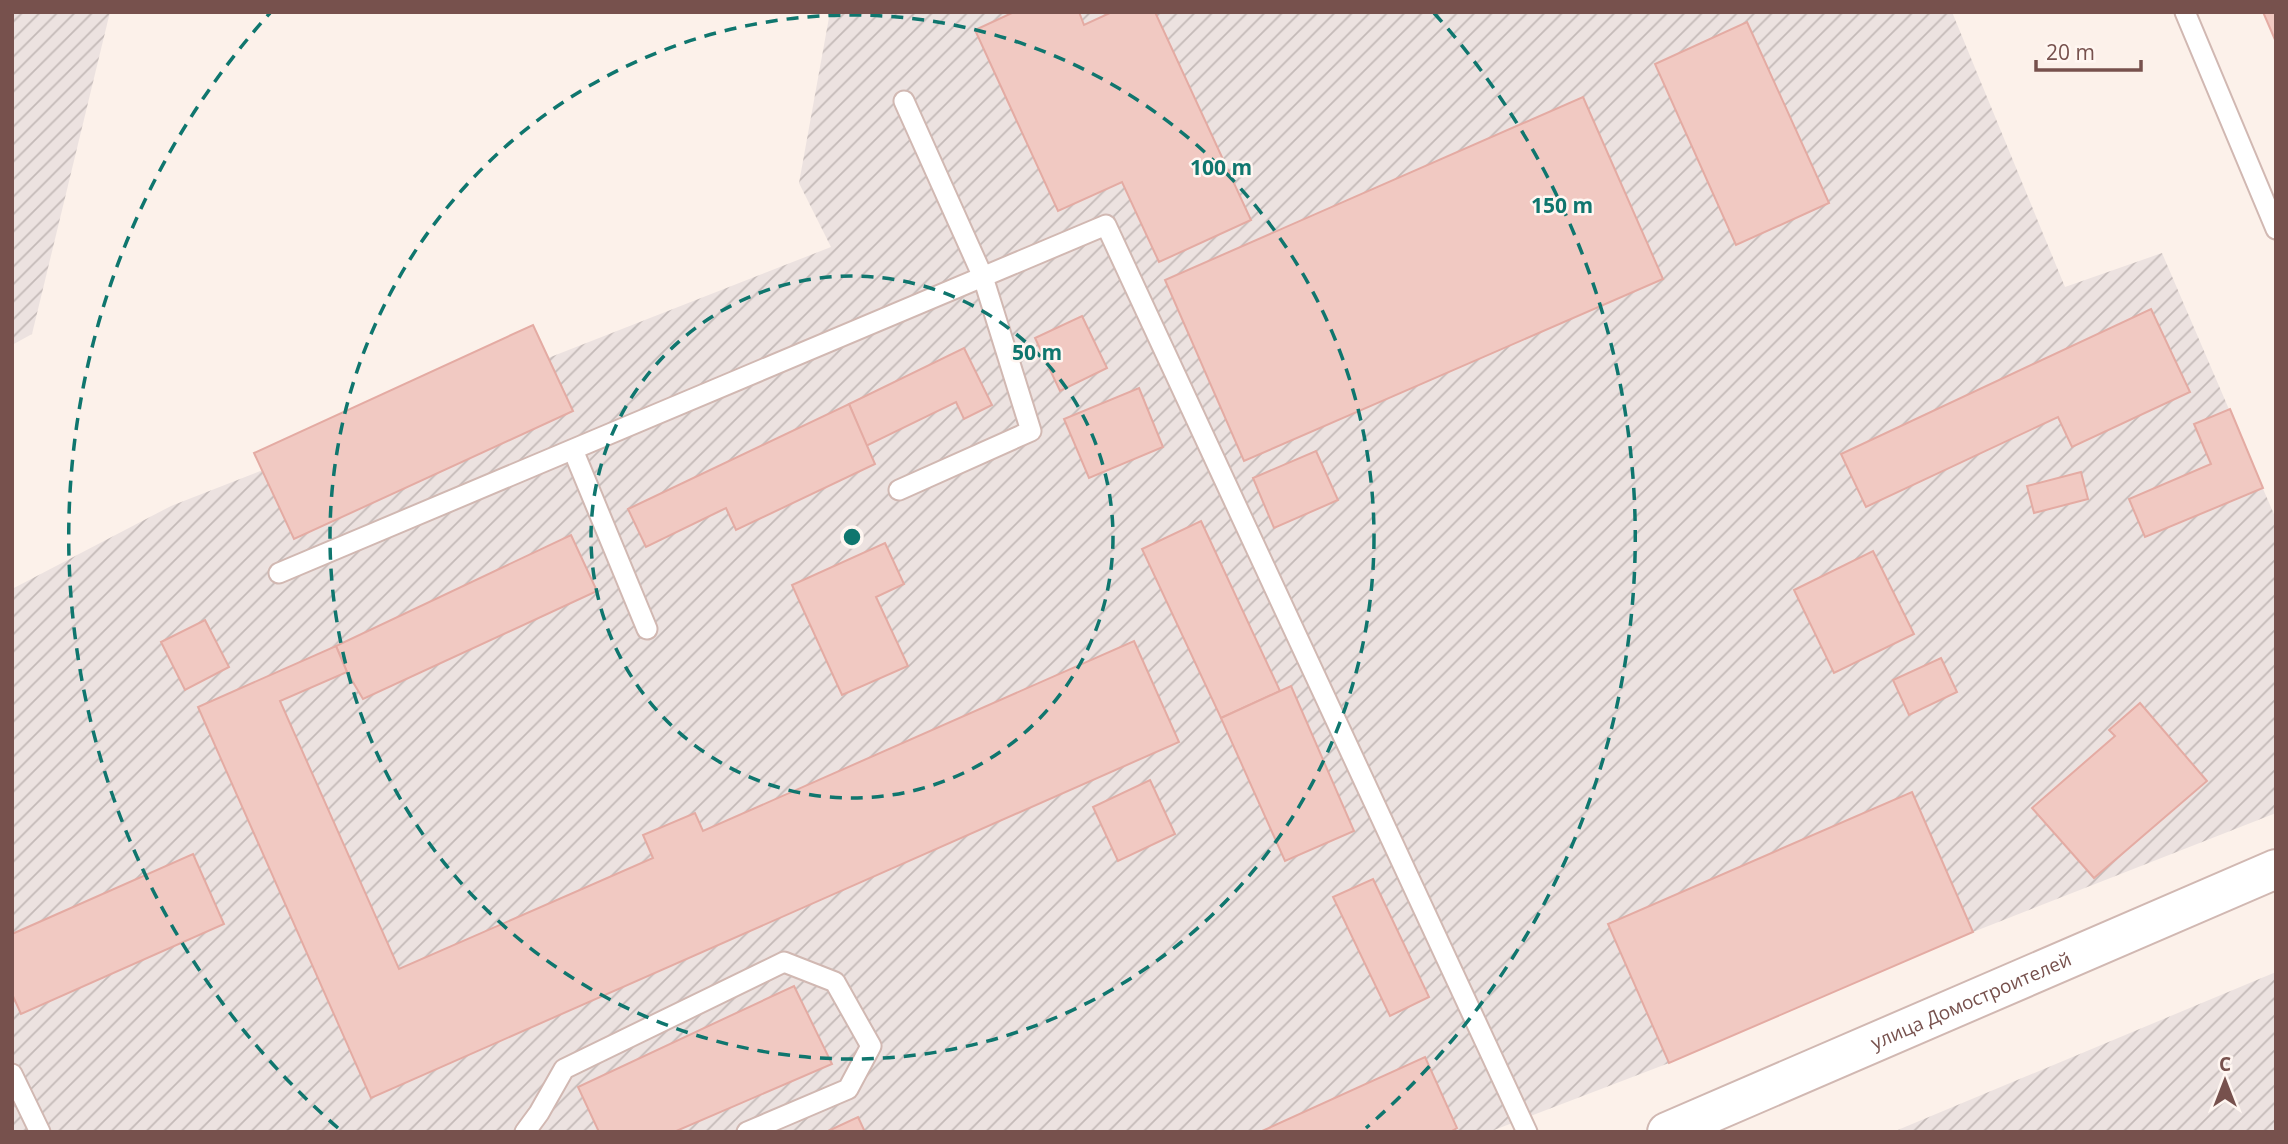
<svg xmlns="http://www.w3.org/2000/svg" width="2288" height="1144" font-family="'Open Sans',sans-serif">
<style>
.industrial{fill:url(#industrial-furrows)}
.building{fill:#f1c9c2;stroke:#e4aba3;stroke-width:2}
.lines{fill:none;stroke-linecap:round;stroke-linejoin:round}
.service-casing{stroke:#d1b8b2;stroke-width:23}
.minor-casing{stroke:#d1b8b2;stroke-width:42}
.service{stroke:#fff;stroke-width:19}
.minor{stroke:#fff;stroke-width:38}
.ring{fill:none;stroke:#0f766e;stroke-width:3.5;stroke-dasharray:12 9}
.labels{text-anchor:middle;stroke-width:5;stroke-linejoin:round;paint-order:stroke}
.street-label{font-size:19px;fill:#77514d;stroke:#fff6f1}
.centre{fill:#0f766e;stroke:#fff6f1;stroke-width:3.5}
.ring-label{font-size:21px;text-anchor:middle;font-weight:bold;fill:#0f766e;stroke:#fff6f1;stroke-width:5;stroke-linejoin:round;paint-order:stroke}
</style>
<defs>
<pattern id="industrial-furrows" width="10" height="10" patternUnits="userSpaceOnUse" patternTransform="scale(1.75)"><rect width="10" height="10" fill="#ece2e0"/><path d="M-1 1l2-2M0 10L10 0M9 11l2-2" fill="none" stroke="#c4bab8"/></pattern>
</defs>
<rect width="100%" height="100%" fill="#fcf1ea"/>
<g class="industrial">
<polygon points="12,12 110,12 32,334 12,345"/>
<polygon points="830,12 1952,12 2065,287 2162,253 2276,519 2276,813 1973,932 1669,1063 1489,1132 12,1132 12,589 171,506 831,247 799,183"/>
<polygon points="2276,972 2276,1132 1893,1132"/>
</g>
<g class="building">
<polygon points="1014,12 1079,12 1084,25 1112,12 1155,12 1251,220 1159,262 1122,182 1058,211 975,30"/>
<polygon points="2263,12 2276,12 2276,42"/>
<polygon points="1747,22 1829,203 1736,245 1655,64"/>
<polygon points="1583,97 1663,279 1244,461 1165,280"/>
<polygon points="2151,309 2190,392 2072,447 2058,417 1866,507 1841,454"/>
<polygon points="1082,316 1107,368 1060,391 1035,338"/>
<polygon points="533,325 573,411 294,539 254,453"/>
<polygon points="964,348 992,405 964,419 956,402 866,446 849,404"/>
<polygon points="1139,388 1163,447 1089,478 1064,419"/>
<polygon points="849,404 875,464 736,530 726,508 646,547 628,509"/>
<polygon points="2230,409 2263,488 2145,537 2129,499 2211,464 2194,424"/>
<polygon points="1316,451 1338,500 1274,528 1253,478"/>
<polygon points="2081,472 2088,499 2034,513 2027,486"/>
<polygon points="1201,521 1280,691 1221,718 1142,549"/>
<polygon points="571,535 597,591 363,699 347,672 336,646"/>
<polygon points="885,543 904,584 876,597 908,666 842,695 792,585"/>
<polygon points="1873,551 1914,634 1834,673 1794,590"/>
<polygon points="205,620 229,667 185,690 161,642"/>
<polygon points="1134,641 1179,742 371,1098 198,707 336,646 347,672 280,701 399,969 653,858 643,835 695,813 703,831"/>
<polygon points="1941,658 1957,692 1909,715 1893,680"/>
<polygon points="1291,686 1354,831 1285,861 1221,718"/>
<polygon points="2140,703 2207,781 2094,878 2032,808 2115,736 2109,730"/>
<polygon points="1150,780 1175,834 1118,861 1093,807"/>
<polygon points="1912,792 1973,932 1669,1063 1608,924"/>
<polygon points="193,854 224,924 21,1014 12,994 12,934"/>
<polygon points="1373,879 1429,997 1390,1016 1333,897"/>
<polygon points="794,986 832,1064 674,1132 599,1132 578,1087"/>
<polygon points="1425,1057 1457,1128 1450,1132 1260,1132"/>
<polygon points="858,1117 865,1132 826,1132"/>
</g>
<g class="lines">
<g class="service-casing">
<g id="service">
<polyline points="2185,12 2276,229"/>
<polyline points="573,450 647,629"/>
<polyline points="899,490 1031,431 983,277 904,101"/>
<polyline points="279,573 1106,225 1527,1132"/>
<polyline points="12,1074 40,1132"/>
<polyline points="525,1132 539,1113 564,1069 784,962 835,982 871,1046 848,1089 747,1132"/>
</g>
</g>
<g class="minor-casing">
<g id="minor">
<path id="s1" d="M1667 1132 2276 869"/>
</g>
</g>
<use href="#service" class="service"/>
<use href="#minor" class="minor"/>
</g>
<g class="ring">
<circle cx="852" cy="537" r="261"/>
<circle cx="852" cy="537" r="522"/>
<path d="M338 1128A783 783 0 0 1 270 13M1434 13A783 783 0 0 1 1366 1128"/>
</g>
<g class="labels">
<g class="street-label">
<text dy="7" stroke="none"><textPath href="#s1" startOffset="331">улица Домостроителей</textPath></text>
</g>
</g>
<circle cx="852" cy="537" r="10" class="centre"/>
<g class="ring-label">
<text x="1221" y="175">100 m</text>
<text x="1562" y="213">150 m</text>
<text x="1037" y="360">50 m</text>
</g>
<rect width="2288" height="1144" fill="none" stroke="#77514d" stroke-width="28"/>
<g transform="translate(2225 1081)" stroke="#fff6f1" stroke-width="5" paint-order="stroke">
<path d="M0-5L12 26L0 18L-12 26Z" fill="#77514d"/>
<text y="-10" font-size="19" font-weight="bold" text-anchor="middle" fill="#77514d">С</text>
</g>
<path d="M2036 60v10h105v-10" fill="none" stroke="#77514d" stroke-width="3.5"/>
<text x="2046" y="60" font-size="21" fill="#77514d" stroke="#fff6f1" stroke-width="5" paint-order="stroke">20 m</text>
</svg>
